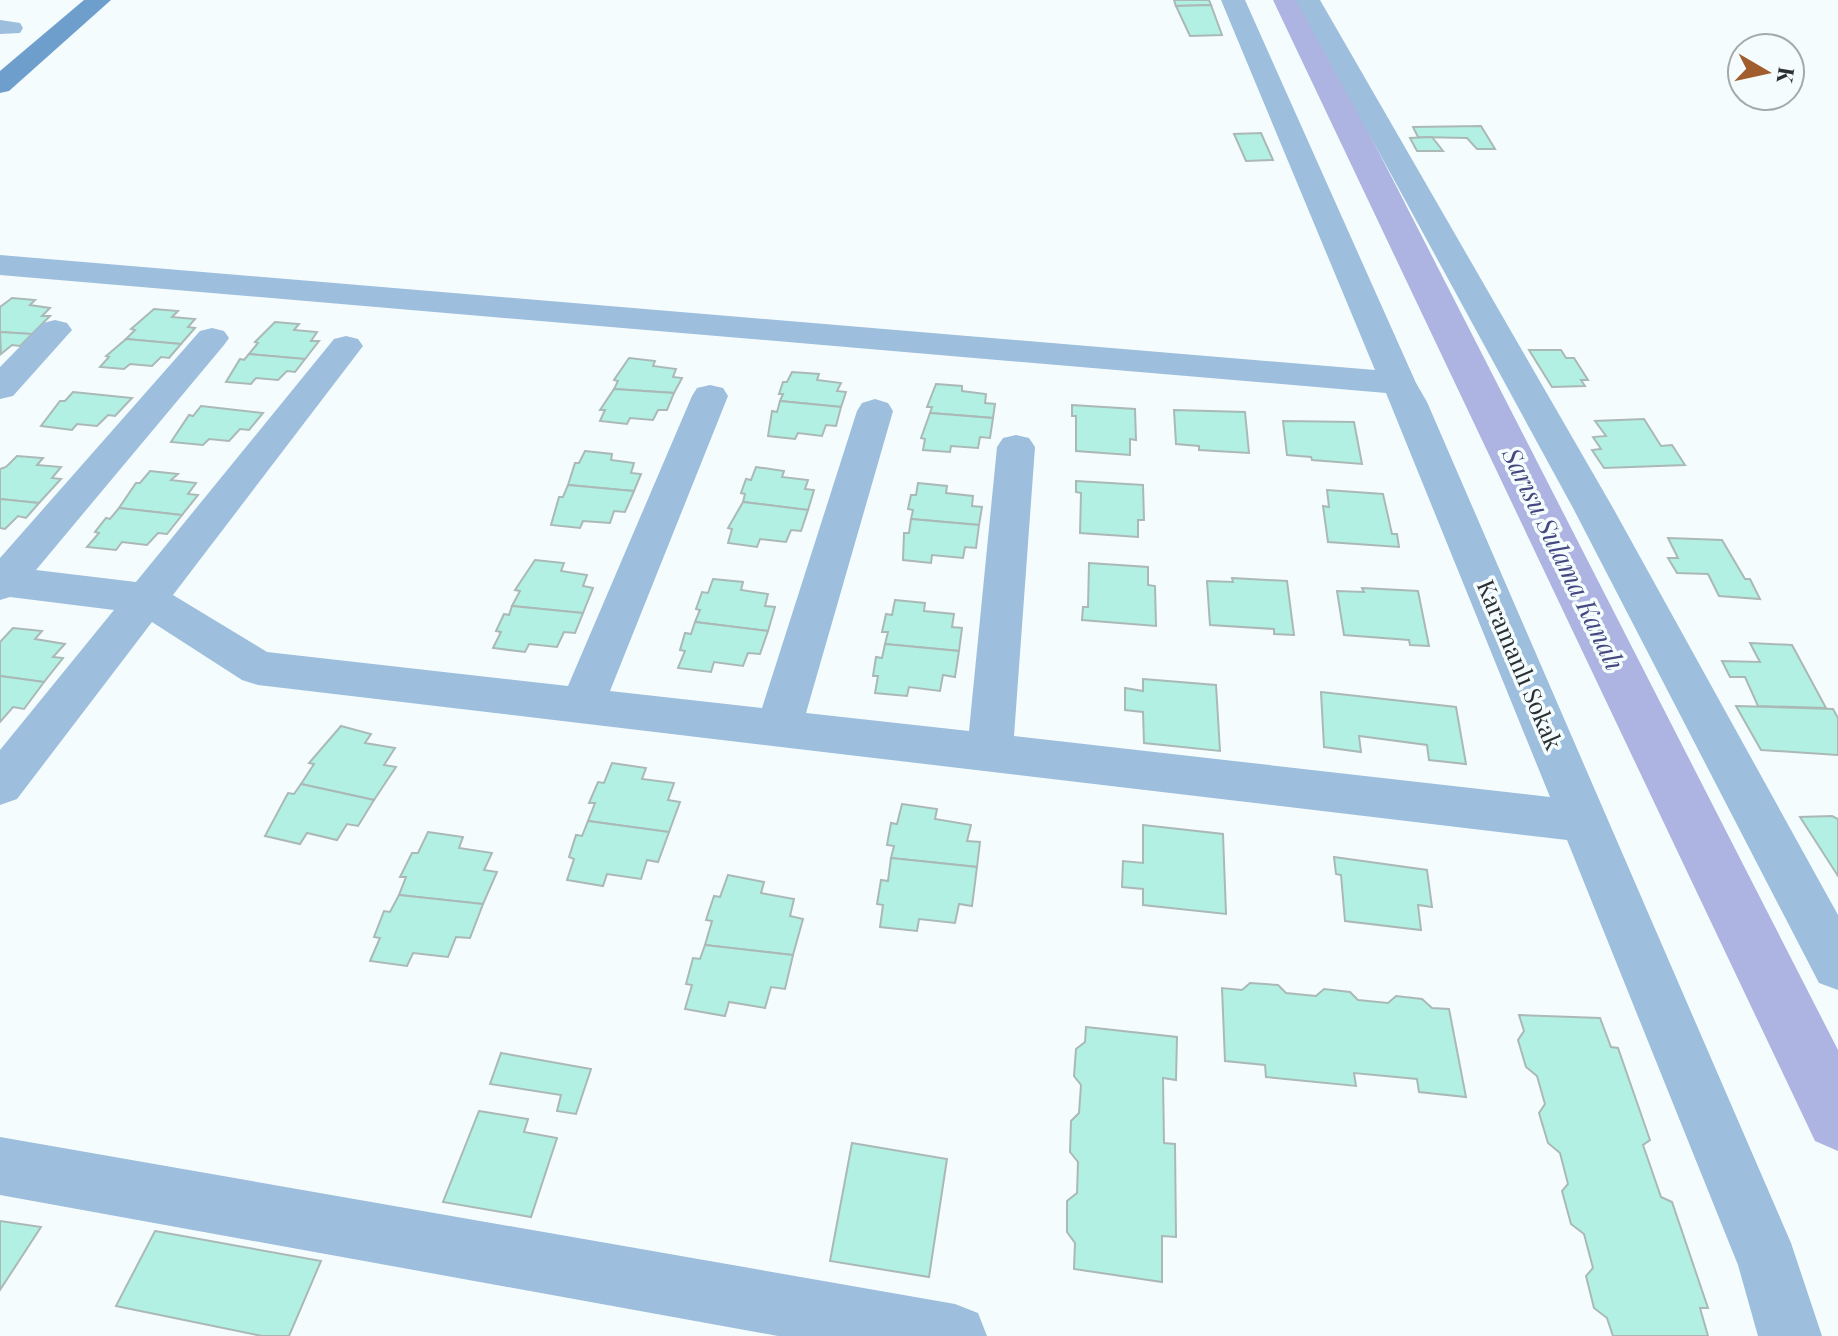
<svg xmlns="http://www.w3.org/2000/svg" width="1838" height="1336" font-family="'Playfair Display',serif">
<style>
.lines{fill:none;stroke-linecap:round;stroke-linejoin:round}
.canal{fill:#aeb4e1;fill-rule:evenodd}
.building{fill:#b2f0e4;stroke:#abb9b6;stroke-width:2}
.street{fill:#9dbedc;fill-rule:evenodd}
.secondary{fill:#6e9fcc;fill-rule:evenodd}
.labels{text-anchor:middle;stroke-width:7;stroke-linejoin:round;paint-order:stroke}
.street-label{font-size:24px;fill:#2a2f31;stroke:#f4fcfe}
.water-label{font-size:26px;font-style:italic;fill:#444881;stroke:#f4fcfe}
</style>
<rect width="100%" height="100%" fill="#f4fcfe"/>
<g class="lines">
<polygon class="canal" points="1273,0 1301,0 1838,1050 1838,1151 1815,1141"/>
</g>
<g class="building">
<polygon points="1174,0 1209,0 1211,5 1176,6"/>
<polygon points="1211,5 1222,35 1190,36 1176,6"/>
<polygon points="1481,126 1495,149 1477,149 1467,138 1418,137 1413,127"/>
<polygon points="1261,133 1273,160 1246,161 1234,134"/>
<polygon points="1432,137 1443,151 1417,151 1410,138"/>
<polygon points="12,298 35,300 30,305 50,308 42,316 50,316 32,334 0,332 0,307"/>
<polygon points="154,309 178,311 172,317 195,319 188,327 195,328 181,344 126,339 135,330 131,329"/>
<polygon points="275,322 299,324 294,330 317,332 311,341 319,341 305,359 249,354 258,343 255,342"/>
<polygon points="0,332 32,334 20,346 12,345 1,354"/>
<polygon points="126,339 181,344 169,358 161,357 152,366 130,364 124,369 100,367 109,357 106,356"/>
<polygon points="1529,350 1561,350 1566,358 1574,358 1588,380 1581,380 1585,386 1552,387"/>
<polygon points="249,354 305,359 295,372 287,371 278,380 256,378 251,384 226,382 240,359 244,360"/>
<polygon points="629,358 655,361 653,366 676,369 673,377 682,378 674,393 614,389 618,381 614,380"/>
<polygon points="792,372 819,374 817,380 841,383 837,391 846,392 841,407 780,401 783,394 779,394 783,382 787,382"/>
<polygon points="936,384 962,386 962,391 986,394 985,403 995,404 993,418 930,413 932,407 927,407"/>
<polygon points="614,389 674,393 667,410 658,410 653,420 630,418 627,424 600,421 605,410 600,410"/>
<polygon points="73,392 132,398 115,416 108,415 97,426 77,424 72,430 41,426 60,401 65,401"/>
<polygon points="780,401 841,407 836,426 826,425 822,436 798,433 795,439 768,436 772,411 777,412"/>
<polygon points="1072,405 1135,409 1136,440 1130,439 1130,455 1076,451 1076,416 1072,416"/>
<polygon points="201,406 263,413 249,430 240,429 229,441 209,439 203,445 171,442 189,415 193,416"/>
<polygon points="1174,410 1245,412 1249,453 1199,450 1199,446 1176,444"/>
<polygon points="930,413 993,418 990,438 980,437 978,448 951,446 950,452 923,450 925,439 921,438"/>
<polygon points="1644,419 1661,446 1672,445 1685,465 1604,468 1592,450 1601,449 1593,437 1606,436 1595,421"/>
<polygon points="1283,421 1354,422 1362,464 1312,460 1311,457 1287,455"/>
<polygon points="585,451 612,454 611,460 634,463 631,473 641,474 634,491 568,485 575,463 579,463"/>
<polygon points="17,456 43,458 37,465 61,467 52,478 61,479 39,503 0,499 0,469 6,467"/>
<polygon points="756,467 784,471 782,477 808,480 805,489 814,490 808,510 743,502 745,494 741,493 746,479 751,480"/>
<polygon points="150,471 178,474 171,480 196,483 188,494 198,495 182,515 119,508 136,483 140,483"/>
<polygon points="1076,481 1143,485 1144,520 1138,520 1138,537 1080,533 1081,493 1076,492"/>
<polygon points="918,483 947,486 946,493 973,496 972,506 982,507 979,525 911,519 913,510 908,509 911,495 916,495"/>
<polygon points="568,485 634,491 625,512 614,511 610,523 583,521 580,528 551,525 559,497 563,497"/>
<polygon points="1327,490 1383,494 1392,534 1397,534 1399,547 1328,542 1323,506 1329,507"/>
<polygon points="0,499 39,503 26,518 18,516 5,529 0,528"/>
<polygon points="743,502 808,510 801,531 791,530 786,542 760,539 757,547 728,543 732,529 728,528"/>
<polygon points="119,508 182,515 167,534 158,533 147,545 122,542 116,550 87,547 99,533 95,532 106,518 110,519"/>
<polygon points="911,519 979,525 976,548 965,547 963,558 932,555 931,563 903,560 904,533 909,533"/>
<polygon points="1668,538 1722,540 1745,579 1750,579 1760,599 1719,596 1708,574 1677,573 1668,558 1678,558"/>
<polygon points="535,560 564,563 561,571 587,575 583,586 593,588 583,613 512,606 520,591 515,590"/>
<polygon points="1089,563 1148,567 1148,585 1155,586 1156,626 1082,620 1083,607 1088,607"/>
<polygon points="1232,578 1287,581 1294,635 1274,634 1274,629 1210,625 1207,581 1233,582"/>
<polygon points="713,579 743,582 741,590 768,594 765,606 775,607 768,631 695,622 700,610 696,609 702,592 708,593"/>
<polygon points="1362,588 1418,591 1429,646 1410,645 1409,640 1344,635 1337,591 1364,592"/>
<polygon points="895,600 925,603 924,611 954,614 952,627 962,628 959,651 885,644 888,632 882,632 886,614 892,615"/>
<polygon points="512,606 583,613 575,633 564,632 557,647 529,644 525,652 493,648 501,632 496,631 504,614 509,615"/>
<polygon points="695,622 768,631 760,654 748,653 743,666 714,662 711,672 678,668 685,651 680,650 685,633 691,634"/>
<polygon points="13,628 42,631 35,639 65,644 53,657 63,658 44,682 0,676 0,642"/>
<polygon points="1750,643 1792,645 1826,708 1758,706 1745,677 1730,677 1722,661 1760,662"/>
<polygon points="885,644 959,651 955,677 943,675 940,691 909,687 907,696 875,693 878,676 873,676 876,657 882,658"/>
<polygon points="0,676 44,682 24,709 13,707 0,722"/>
<polygon points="1143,679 1216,685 1220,751 1144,743 1143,712 1125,710 1125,688 1143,691"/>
<polygon points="1321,692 1456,707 1466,764 1429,760 1427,745 1359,736 1361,752 1324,747"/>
<polygon points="1736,706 1833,709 1838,718 1838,755 1761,750"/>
<polygon points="341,726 371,734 365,743 395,748 384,765 396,767 374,800 301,784 314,764 309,763"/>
<polygon points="612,763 646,768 642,779 674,783 668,800 680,802 669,832 588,821 595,803 589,803 598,782 604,783"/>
<polygon points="301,784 374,800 358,826 347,824 337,840 307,833 300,844 265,836 288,793 294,794"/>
<polygon points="902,804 937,809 935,819 971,825 967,841 980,842 977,867 891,858 894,846 887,845 891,823 897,824"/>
<polygon points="1832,816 1838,819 1838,876 1800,817"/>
<polygon points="588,821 669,832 658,862 647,860 641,879 607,874 603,886 567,880 574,859 569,857 576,835 582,836"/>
<polygon points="1143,825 1223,834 1226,914 1143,905 1143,889 1122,887 1123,861 1143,863"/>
<polygon points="428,832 463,837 459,848 492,853 484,870 497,872 483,904 399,895 406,877 400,877 412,853 418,853"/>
<polygon points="1334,857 1427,870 1432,907 1418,905 1421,930 1345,921 1341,875 1336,874"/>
<polygon points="891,858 977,867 972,906 959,904 955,923 919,919 917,931 880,927 883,905 877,904 881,880 888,881"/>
<polygon points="728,875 764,882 761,893 794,899 790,916 803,919 793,955 705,945 712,921 706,920 714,896 720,897"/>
<polygon points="399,895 483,904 470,938 456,937 448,957 413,953 407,966 370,961 380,938 374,937 384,911 390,912"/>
<polygon points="705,945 793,955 785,989 771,987 765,1008 729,1002 725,1016 685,1009 692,985 686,984 693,958 700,959"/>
<polygon points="1250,983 1278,985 1286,993 1316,996 1324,989 1350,992 1358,1000 1388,1003 1396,996 1422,999 1432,1008 1449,1009 1466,1097 1419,1092 1417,1079 1354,1073 1356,1086 1266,1077 1265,1065 1225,1061 1222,988 1242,990"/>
<polygon points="1519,1015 1600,1018 1611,1047 1618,1048 1650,1140 1643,1145 1661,1197 1672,1202 1708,1308 1700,1308 1708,1336 1613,1336 1607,1318 1594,1308 1586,1276 1593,1268 1584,1234 1571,1224 1562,1191 1568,1184 1560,1153 1548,1143 1539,1113 1545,1104 1537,1076 1526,1067 1518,1040 1524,1031"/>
<polygon points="1086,1027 1177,1037 1176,1080 1163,1078 1164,1143 1175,1144 1176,1237 1162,1236 1162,1282 1074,1269 1075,1243 1067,1232 1067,1201 1077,1193 1078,1162 1070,1152 1071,1121 1079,1113 1081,1085 1074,1076 1076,1049 1085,1042"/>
<polygon points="501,1053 591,1069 576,1114 557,1111 561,1095 490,1084"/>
<polygon points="479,1111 528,1119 524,1132 557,1138 531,1217 443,1202"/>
<polygon points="852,1143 947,1159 929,1277 830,1261"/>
<polygon points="0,1221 41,1227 0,1290"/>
<polygon points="155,1231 321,1261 289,1336 262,1336 116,1306"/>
</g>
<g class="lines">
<g class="street">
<polygon points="1221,0 1245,0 1416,383 1427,402 1791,1243 1822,1336 1758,1336 1738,1265 1567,840 258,685 242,680 152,622 17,799 0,805 0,750 114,610 10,597 0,600 0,558 200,331 212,328 224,331 229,338 224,345 36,570 136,582 334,339 346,336 358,339 363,346 173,595 267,652 568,686 692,396 697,388 710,385 723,388 728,396 610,691 762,708 857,411 862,403 875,399 888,403 893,411 806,713 969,731 997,447 1003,438 1016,435 1029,438 1035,447 1014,736 1550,797 1386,393 0,275 0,255 1375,370"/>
<polygon points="1296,0 1320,0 1613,508 1838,915 1838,990 1819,983 1573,508"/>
<polygon points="0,20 20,23 23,28 20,33 0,34"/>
<polygon points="55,320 67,323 72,330 13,396 0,399 0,367 43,323"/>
<polygon points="0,1137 955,1304 978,1313 987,1336 778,1336 0,1195"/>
</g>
<polygon class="secondary" points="84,0 111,0 9,91 0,93 0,71"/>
</g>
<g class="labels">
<g class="street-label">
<text transform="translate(1519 665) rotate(67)" y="8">Karamanlı Sokak</text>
</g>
<g class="water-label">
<text transform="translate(1563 559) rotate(64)" y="9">Sarısu Sulama Kanalı</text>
</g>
</g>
<g transform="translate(1766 72) rotate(99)"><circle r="38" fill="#f4fcfe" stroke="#a3aaac" stroke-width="2"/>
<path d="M0-6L14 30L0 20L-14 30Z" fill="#a15d2e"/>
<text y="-12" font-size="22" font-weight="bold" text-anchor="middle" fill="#2a2f31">K</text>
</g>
</svg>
